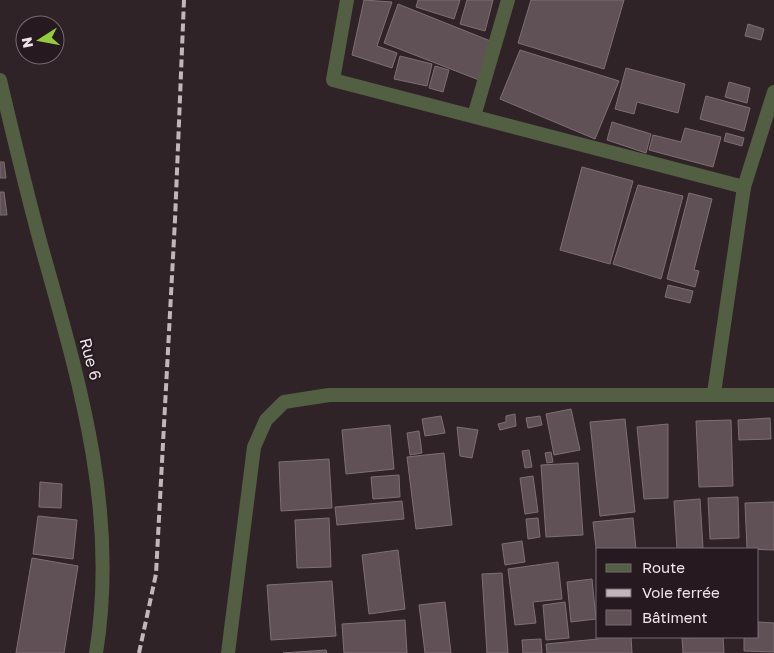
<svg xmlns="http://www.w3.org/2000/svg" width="774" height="653" font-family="'Golos Text',sans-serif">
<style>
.building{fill:#605156;stroke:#7f6f75}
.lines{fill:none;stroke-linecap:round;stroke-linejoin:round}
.minor{stroke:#525f43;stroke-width:14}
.rail{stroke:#c1b6bb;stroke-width:4;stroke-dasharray:8 4;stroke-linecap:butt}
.labels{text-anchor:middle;stroke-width:4;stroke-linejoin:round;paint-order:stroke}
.street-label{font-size:16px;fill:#efe5e9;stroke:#26191f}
</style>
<rect width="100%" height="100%" fill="#302328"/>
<g class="building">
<polygon points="364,0 392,2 377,46 397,53 392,68 352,55"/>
<polygon points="418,0 460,0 454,19 416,7"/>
<polygon points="467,0 493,0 485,31 460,24"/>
<polygon points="531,0 624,0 604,69 518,43"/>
<polygon points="398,4 493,42 479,80 384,43"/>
<polygon points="748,24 764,29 761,40 745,36"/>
<polygon points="520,50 619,81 595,139 500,99"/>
<polygon points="400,56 432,64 427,86 394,79"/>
<polygon points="435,66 449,70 443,92 429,88"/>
<polygon points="626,68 685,84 678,113 637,102 634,114 615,109"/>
<polygon points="729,82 750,88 747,103 725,97"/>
<polygon points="706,96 750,108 744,131 700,119"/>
<polygon points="612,122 651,134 646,153 607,140"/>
<polygon points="685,128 721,137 713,167 649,150 653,135 681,142"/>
<polygon points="726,133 744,138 742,146 724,141"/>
<polygon points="0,162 4,162 6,178 0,178"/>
<polygon points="582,167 633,181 610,264 560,250"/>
<polygon points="638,185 683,196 661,279 613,264"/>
<polygon points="0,192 4,192 7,215 0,215"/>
<polygon points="689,193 712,199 694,270 699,271 695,287 667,279"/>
<polygon points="668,285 693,291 690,303 665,297"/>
<polygon points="571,409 580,450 554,455 546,414"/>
<polygon points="515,414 516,426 500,430 498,424 506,422 506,416"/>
<polygon points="441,416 445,433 425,436 422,419"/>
<polygon points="540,416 542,425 528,428 526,418"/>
<polygon points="770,418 771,439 739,440 738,420"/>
<polygon points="625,419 635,512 600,516 590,422"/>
<polygon points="731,420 733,486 699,487 696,421"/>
<polygon points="668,424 668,498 644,499 637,427"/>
<polygon points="390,425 394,469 346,474 342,430"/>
<polygon points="457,427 478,430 472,458 460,456"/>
<polygon points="419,431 422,453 410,455 407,433"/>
<polygon points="529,450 532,467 525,468 522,451"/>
<polygon points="551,452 553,462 547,463 545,453"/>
<polygon points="444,453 452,525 416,529 407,457"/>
<polygon points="329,459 332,508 281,511 279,462"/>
<polygon points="578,463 583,535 546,537 541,465"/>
<polygon points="399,475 400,497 373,499 371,477"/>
<polygon points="533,476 538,512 525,514 520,478"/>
<polygon points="40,482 62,484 61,508 39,507"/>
<polygon points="738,497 739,538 710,539 708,498"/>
<polygon points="700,499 703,548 677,549 674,501"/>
<polygon points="402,501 404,519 337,525 335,507"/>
<polygon points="774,502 774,550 747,549 745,503"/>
<polygon points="38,516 77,520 73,559 33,554"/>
<polygon points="329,518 331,567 297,568 295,520"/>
<polygon points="538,518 540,537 528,539 526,519"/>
<polygon points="633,518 636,549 598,549 598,565 593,522"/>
<polygon points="522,541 525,562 505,565 502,544"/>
<polygon points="398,550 405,609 369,614 362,555"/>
<polygon points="32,558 78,566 64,653 16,653"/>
<polygon points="558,562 562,599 533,602 536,623 515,625 508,569"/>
<polygon points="502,573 508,653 487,653 482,574"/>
<polygon points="592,579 596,619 571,622 567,582"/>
<polygon points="332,581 336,636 271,640 267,585"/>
<polygon points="445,602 451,653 425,653 419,605"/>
<polygon points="565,602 569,638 546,640 543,605"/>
<polygon points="405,620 407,653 344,653 342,624"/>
<polygon points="758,622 774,623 774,652 744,651 744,637 758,637"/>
<polygon points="598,637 631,637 632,653 547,653 546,644 598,639"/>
<polygon points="723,637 724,653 683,653 682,638"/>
<polygon points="541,639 542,653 523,653 522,640"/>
<polygon points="326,650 327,653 283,653"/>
</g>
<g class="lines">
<g class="minor">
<polyline points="347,0 333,80 744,187"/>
<path d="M0 80C13 135 26 190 41 245 79 380 119 511 96 653"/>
<polyline points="474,116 508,0"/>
<polyline points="714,393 744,187 774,92"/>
<polyline points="228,653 254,447 266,420 284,402 329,395 774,395"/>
</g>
<polyline class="rail" points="139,653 156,574 175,220 184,0"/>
</g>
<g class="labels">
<g class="street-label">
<text transform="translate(91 359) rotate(75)" y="6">Rue 6</text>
</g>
</g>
<rect x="596" y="548" width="162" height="90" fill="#26191f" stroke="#766b70"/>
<rect x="606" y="564" width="25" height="8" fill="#525f43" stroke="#766b70"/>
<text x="642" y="573" font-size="15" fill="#efe5e9">Route</text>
<rect x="606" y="589" width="25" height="8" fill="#c1b6bb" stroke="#766b70"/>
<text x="642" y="598" font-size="15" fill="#efe5e9">Voie ferrée</text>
<rect x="606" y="610" width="25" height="15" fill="#605156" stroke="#766b70"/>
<text x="642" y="623" font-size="15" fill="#efe5e9">Bâtiment</text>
<g transform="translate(40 40) rotate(259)"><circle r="24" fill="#26191f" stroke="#766b70"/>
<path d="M0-4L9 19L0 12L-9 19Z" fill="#93cd3e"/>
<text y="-8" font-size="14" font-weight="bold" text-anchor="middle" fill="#efe5e9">N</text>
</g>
</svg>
